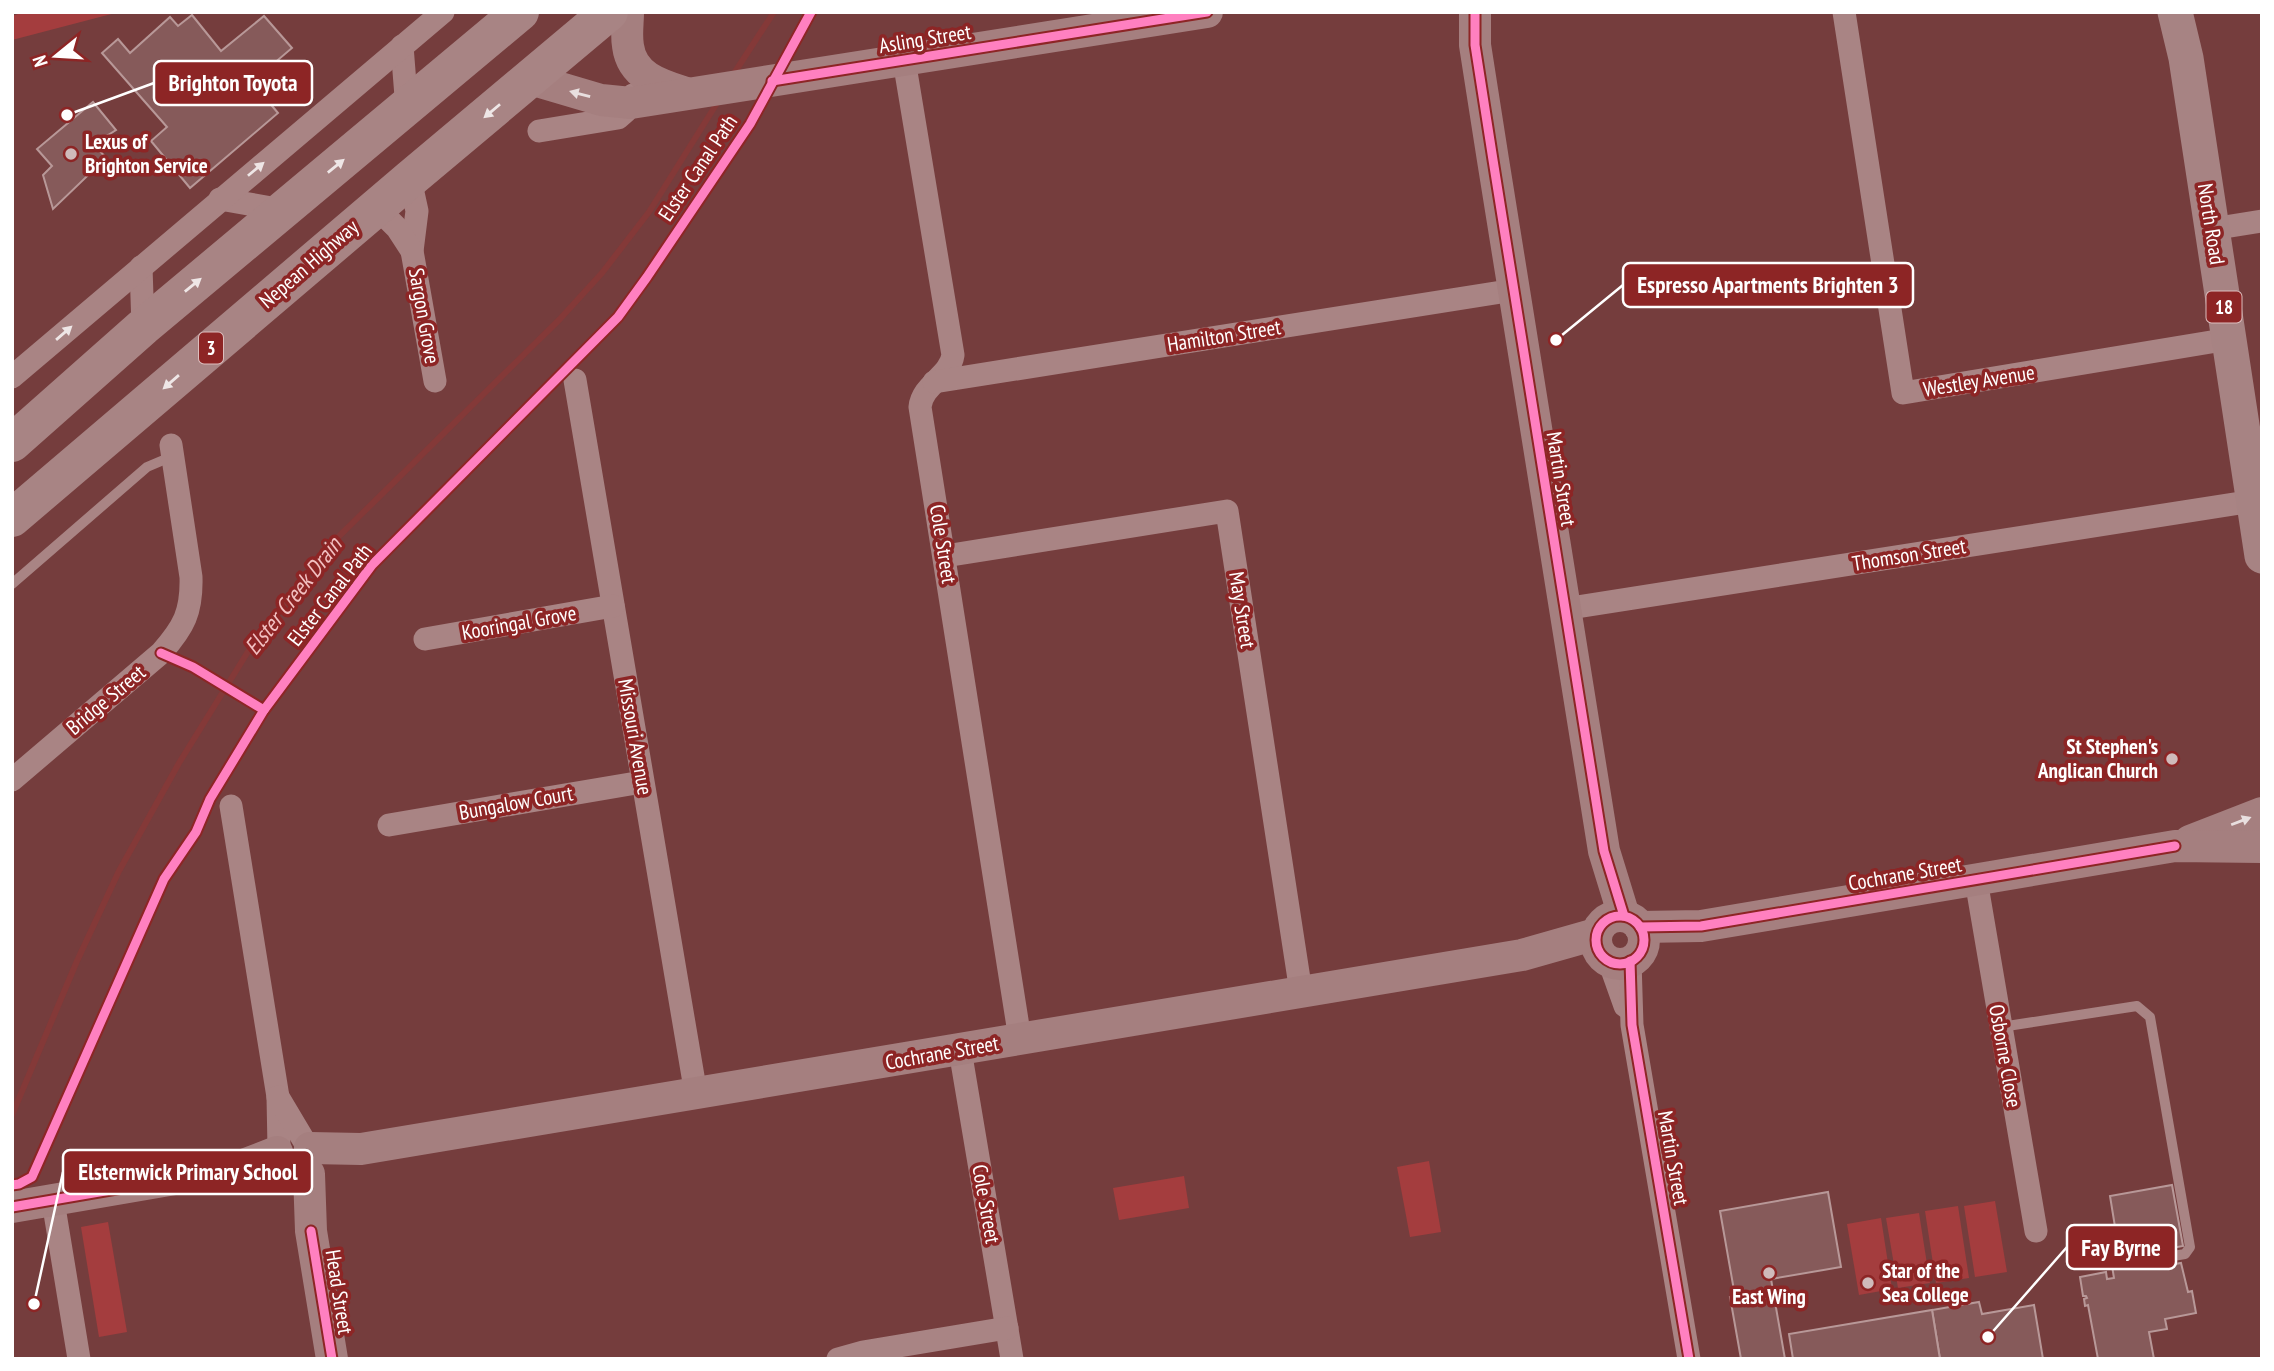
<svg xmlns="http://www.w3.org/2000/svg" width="2274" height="1371" font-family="'PT Sans Narrow',sans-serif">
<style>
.green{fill:#a43d3e}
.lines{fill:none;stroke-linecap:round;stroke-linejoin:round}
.stream{stroke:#843938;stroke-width:6}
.building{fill:#865a5a;stroke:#b89898;stroke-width:2}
.lane{stroke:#a98484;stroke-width:10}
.street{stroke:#a98484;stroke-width:23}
.secondary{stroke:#a57f7f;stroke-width:32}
.primary{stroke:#a78383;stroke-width:35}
.highway{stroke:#a88484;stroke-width:38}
.cycleway-casing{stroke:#8d2525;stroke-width:13}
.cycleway{stroke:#ff80c0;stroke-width:9}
.oneway{fill:#e8dfdf}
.oneway2{fill:#eee6e6}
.poi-dot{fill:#cfbbbb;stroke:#8d2525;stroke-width:2.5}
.labels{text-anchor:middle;stroke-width:7;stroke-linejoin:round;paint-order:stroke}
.shield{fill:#8d2525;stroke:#ddbebe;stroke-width:2}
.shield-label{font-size:19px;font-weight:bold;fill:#fff}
.street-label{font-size:21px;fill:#fff;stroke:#8d2525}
.poi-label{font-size:21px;font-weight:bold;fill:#fff;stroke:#8d2525;text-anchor:start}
.water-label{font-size:23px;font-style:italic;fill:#f2c0c1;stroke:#8d2525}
.leader{fill:none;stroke:#fff;stroke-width:2.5}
.callout-dot{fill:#fff;stroke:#8d2525;stroke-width:2.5}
.callout{fill:#8d2525;stroke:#fff;stroke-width:2.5}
.callout-label{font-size:23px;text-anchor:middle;font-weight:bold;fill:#fff}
</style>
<rect width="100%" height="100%" fill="#753d3d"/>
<g class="green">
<polygon points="25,12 119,12 12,40 12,16"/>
<polygon points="1429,1161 1441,1232 1410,1237 1397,1167"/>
<polygon points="1184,1176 1189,1208 1119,1220 1113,1188"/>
<polygon points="1995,1201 2007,1272 1975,1277 1964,1206"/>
<polygon points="1958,1206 1969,1278 1936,1283 1925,1211"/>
<polygon points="1919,1213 1930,1283 1898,1288 1886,1218"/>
<polygon points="1881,1218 1892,1289 1859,1295 1847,1224"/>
<polygon points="108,1222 127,1332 99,1337 81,1227"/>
</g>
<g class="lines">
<g class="stream">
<polyline points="733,75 774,12"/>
<polyline points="12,1115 77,961 119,871 179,763 249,650 326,549 559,320 602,273 649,212 719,100"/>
</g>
</g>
<g class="building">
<polygon points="192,15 221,51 264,16 292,48 252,82 278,113 190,188 151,141 167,127 102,53 118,39 130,53 170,17 178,26"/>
<polygon points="93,102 116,130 94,144 106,158 53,209 43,175 52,166 37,149"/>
<polygon points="2172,1185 2183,1246 2128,1256 2130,1268 2174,1260 2175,1264 2181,1263 2188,1292 2192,1291 2196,1313 2165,1319 2167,1329 2149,1332 2154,1359 2098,1359 2088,1305 2085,1306 2084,1299 2087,1298 2086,1296 2083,1296 2080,1277 2106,1272 2107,1279 2114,1278 2109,1248 2117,1239 2110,1196"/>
<polygon points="1828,1192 1841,1267 1771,1279 1785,1359 1741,1359 1730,1297 1735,1296 1720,1211"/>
<polygon points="1979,1302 1982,1314 2034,1305 2043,1359 1940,1359 1932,1310"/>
<polygon points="1932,1310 1940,1359 1793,1359 1789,1334"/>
</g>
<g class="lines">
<g class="lane">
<polyline points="12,584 147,467 173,456"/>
<polyline points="2001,1027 2137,1006 2150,1017 2190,1247 2185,1254 2131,1263"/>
</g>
<g class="street">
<polyline points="1844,12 1903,393 2229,339"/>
<polyline points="402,46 407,109"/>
<path d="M904 60 953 355C950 376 922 385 920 407L1020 1039"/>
<polyline points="539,131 618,118 626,111 633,95"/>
<polyline points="410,179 417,211 412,251 435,381"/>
<polyline points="220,199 283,210"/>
<polyline points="376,207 397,228 412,251"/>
<polyline points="2212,229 2262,221"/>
<polyline points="141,267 143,327"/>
<polyline points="12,377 443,12"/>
<polyline points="575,380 696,1094"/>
<polyline points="934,382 1514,290"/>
<polyline points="945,556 1227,511 1301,992"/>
<polyline points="1564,609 2253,501"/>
<polyline points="425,639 613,606"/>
<path d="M12 780 161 653C184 627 192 612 191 577L171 445"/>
<polyline points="231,806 278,1097 279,1148"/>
<polyline points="389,825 642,782"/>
<polyline points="1976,880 2036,1231"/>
<polyline points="1609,961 1625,1006"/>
<polyline points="1630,961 1632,1025 1689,1359"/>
<polyline points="960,1050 1012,1359"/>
<polyline points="278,1097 306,1144"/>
<polyline points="53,1201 79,1359"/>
<polyline points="838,1359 863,1352 1007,1328"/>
</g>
<g class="secondary">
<path d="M628 12C628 23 626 35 628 46 632 77 661 85 686 93"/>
<polyline points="1475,12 1475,45 1493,160 1604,851 1624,916"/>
<polyline points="530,79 601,100 631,103 1207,12"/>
<polyline points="2190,841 2262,813"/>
<circle cx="1620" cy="940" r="24"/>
<polyline points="1640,927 1701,926 2175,846 2262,847"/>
<polyline points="310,1148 361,1149 1522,955 1596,934"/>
<polyline points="309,1174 311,1231 332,1359"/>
<polyline points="12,1207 233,1169 277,1152"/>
</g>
<polyline class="primary" points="2175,12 2186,58 2262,556"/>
<g class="highway">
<polyline points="12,443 143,327 520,12"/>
<polyline points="12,518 410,179 609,12"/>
</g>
<g class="cycleway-casing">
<g id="cycleway">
<polyline points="1475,12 1475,45 1493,160 1604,851 1624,916"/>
<polyline points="772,81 1207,12"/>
<polyline points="161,653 193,667 264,710"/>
<circle cx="1620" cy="940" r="24"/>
<polyline points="1640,927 1701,926 2175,846"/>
<polyline points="1630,961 1632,1025 1689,1359"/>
<polyline points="12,1185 19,1184 32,1177 164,879 196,832 210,799 264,710 372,565 618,317 647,277 750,124 811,12"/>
<polyline points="12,1207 233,1169"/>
<polyline points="311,1231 332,1359"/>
</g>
</g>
<use href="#cycleway" class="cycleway"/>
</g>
<defs><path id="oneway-solid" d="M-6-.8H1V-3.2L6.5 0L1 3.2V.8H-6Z" transform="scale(1.75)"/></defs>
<g class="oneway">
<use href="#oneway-solid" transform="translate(580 94) rotate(-165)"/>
<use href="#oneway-solid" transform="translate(2241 821) rotate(-21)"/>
</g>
<g class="oneway2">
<use href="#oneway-solid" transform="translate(492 111) rotate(140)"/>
<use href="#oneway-solid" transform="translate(336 166) rotate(-39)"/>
<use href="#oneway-solid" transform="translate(256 169) rotate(-40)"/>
<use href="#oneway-solid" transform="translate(193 285) rotate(-39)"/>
<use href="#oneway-solid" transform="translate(64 333) rotate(-41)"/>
<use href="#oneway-solid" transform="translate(171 382) rotate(139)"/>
</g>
<g class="poi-dot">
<circle cx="71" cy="154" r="7"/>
<circle cx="2172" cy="759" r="7"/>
<circle cx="1769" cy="1273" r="7"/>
<circle cx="1868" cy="1283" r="7"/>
</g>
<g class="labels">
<g class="shield">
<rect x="2206.5" y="291.5" width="35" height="31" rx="5"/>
<rect x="199" y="332.5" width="24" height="31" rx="5"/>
</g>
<g class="shield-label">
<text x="2224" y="314">18</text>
<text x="211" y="355">3</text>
</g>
<g class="street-label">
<text transform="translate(925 39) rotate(-9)" y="7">Asling Street</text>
<text transform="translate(698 168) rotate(-56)" y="7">Elster Canal Path</text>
<text transform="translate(2211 224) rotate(81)" y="7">North Road</text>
<text transform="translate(309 264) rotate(-41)" y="7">Nepean Highway</text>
<text transform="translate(424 316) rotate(80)" y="7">Sargon Grove</text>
<text transform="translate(1224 336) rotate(-9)" y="7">Hamilton Street</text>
<text transform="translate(1979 381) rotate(-9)" y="7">Westley Avenue</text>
<text transform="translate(1561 479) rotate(81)" y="7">Martin Street</text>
<text transform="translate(943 544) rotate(81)" y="7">Cole Street</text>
<text transform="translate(1909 555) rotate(-9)" y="7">Thomson Street</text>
<text transform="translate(330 595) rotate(-52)" y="7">Elster Canal Path</text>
<text transform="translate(1242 610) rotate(81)" y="7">May Street</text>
<text transform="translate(519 623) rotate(-10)" y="7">Kooringal Grove</text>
<text transform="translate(106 700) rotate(-40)" y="7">Bridge Street</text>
<text transform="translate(635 737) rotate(80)" y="7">Missouri Avenue</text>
<text transform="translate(516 803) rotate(-10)" y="7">Bungalow Court</text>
<text transform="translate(1905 874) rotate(-10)" y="7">Cochrane Street</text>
<text transform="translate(942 1053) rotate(-10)" y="7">Cochrane Street</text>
<text transform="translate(2005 1056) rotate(80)" y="7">Osborne Close</text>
<text transform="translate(1673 1158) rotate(80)" y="7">Martin Street</text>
<text transform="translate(986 1204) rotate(80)" y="7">Cole Street</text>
<text transform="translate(339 1292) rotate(81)" y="7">Head Street</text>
</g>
<g class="poi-label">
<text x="85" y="149">Lexus of<tspan x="85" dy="24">Brighton Service</tspan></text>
<text x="2158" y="754" text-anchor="end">St Stephen's<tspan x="2158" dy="24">Anglican Church</tspan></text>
<text x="1882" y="1278">Star of the<tspan x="1882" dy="24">Sea College</tspan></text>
<text x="1769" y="1304" text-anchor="middle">East Wing</text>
</g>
<g class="water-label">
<text transform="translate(293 596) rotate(-52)" y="8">Elster Creek Drain</text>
</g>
</g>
<path class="leader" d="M67 115L154 83M1556 340L1623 285M34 1304L63 1172M1988 1337L2067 1247"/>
<g class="callout-dot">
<circle cx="67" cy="115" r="7"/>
<circle cx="1556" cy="340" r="7"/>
<circle cx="34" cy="1304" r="7"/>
<circle cx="1988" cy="1337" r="7"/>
</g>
<g class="callout">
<rect x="154" y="61" width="158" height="44" rx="7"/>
<rect x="1623" y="263" width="290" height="44" rx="7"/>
<rect x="63" y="1150" width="249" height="44" rx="7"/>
<rect x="2067" y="1225" width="109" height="44" rx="7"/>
</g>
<g class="callout-label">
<text x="233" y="91">Brighton Toyota</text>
<text x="1768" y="293">Espresso Apartments Brighten 3</text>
<text x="188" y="1180">Elsternwick Primary School</text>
<text x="2121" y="1256">Fay Byrne</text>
</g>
<rect width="2274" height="1371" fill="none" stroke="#ffffff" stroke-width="28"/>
<g transform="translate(56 56) rotate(252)" stroke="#8d2525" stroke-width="5" paint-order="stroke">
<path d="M0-5L12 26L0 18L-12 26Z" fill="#ffffff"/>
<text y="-10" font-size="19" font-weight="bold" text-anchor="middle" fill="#ffffff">N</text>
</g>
</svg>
